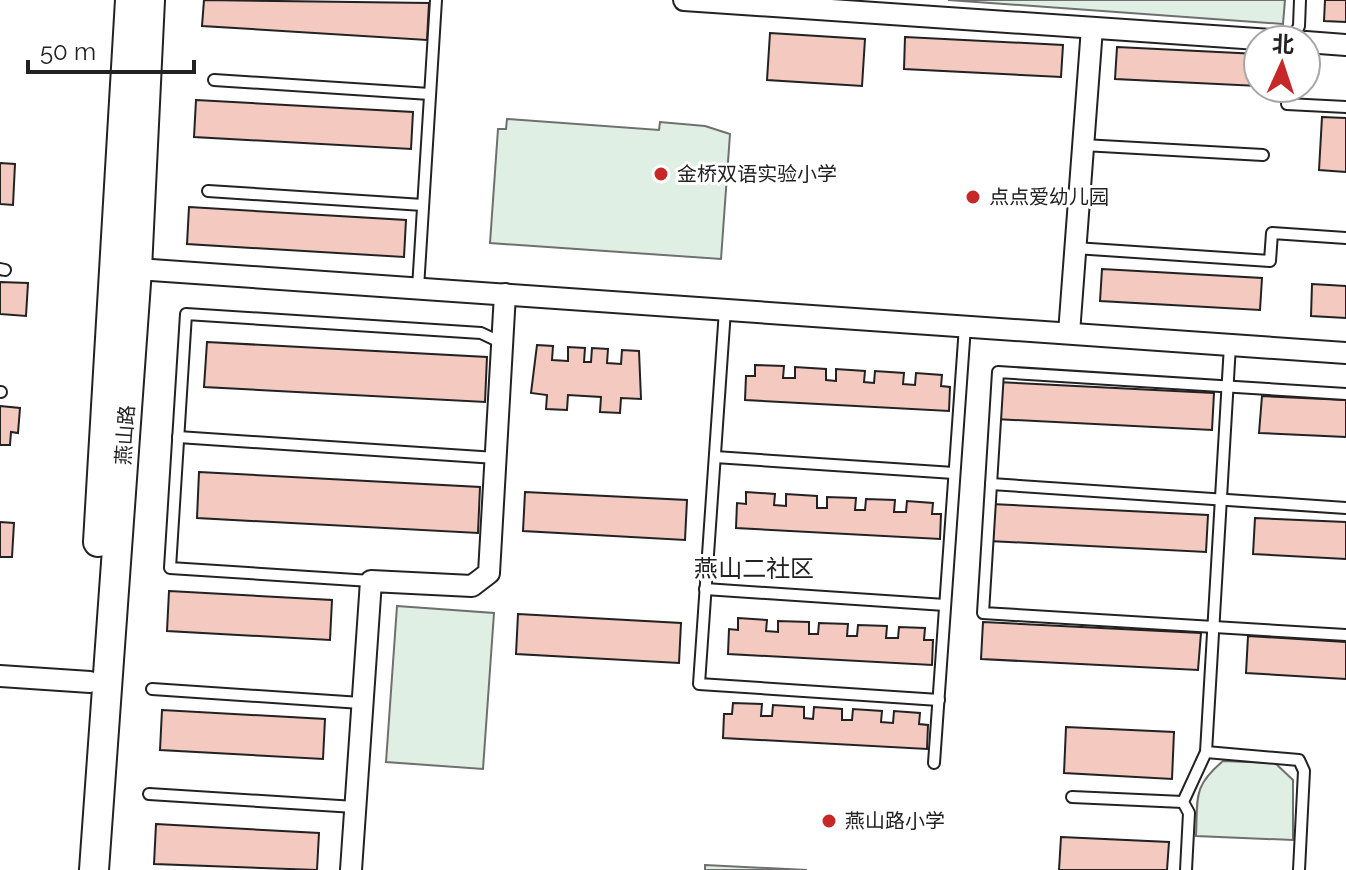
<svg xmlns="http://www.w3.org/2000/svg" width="1346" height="870" font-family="Raleway,'Noto Sans SC',sans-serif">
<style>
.green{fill:#e0efe3;stroke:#6f6f6f;stroke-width:2}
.building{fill:#f3c9c0;stroke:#222;stroke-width:2}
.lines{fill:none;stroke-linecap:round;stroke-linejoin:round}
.service-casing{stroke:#222;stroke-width:14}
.minor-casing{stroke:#222;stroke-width:24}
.secondary-casing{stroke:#222;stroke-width:32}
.service{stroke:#fff;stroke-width:10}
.minor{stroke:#fff;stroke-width:20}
.secondary{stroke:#fff;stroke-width:28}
.poi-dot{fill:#c62828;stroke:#fff;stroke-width:3}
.labels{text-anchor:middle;stroke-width:6;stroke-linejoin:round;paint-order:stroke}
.poi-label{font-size:20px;fill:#222;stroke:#fff;text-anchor:start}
.street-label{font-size:20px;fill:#222;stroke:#fff}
.quarter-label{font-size:24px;fill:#222;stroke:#fff}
</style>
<rect width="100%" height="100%" fill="#fff"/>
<g class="green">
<polygon points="948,0 1285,0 1283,24"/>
<polygon points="507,119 659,130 660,122 705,126 730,134 721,259 490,243 498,129 506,129"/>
<polygon points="397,606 494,613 483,769 386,762"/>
<path d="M1223 761 1275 763 1293 780V840L1196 836C1198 798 1192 787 1223 761Z"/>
<polygon points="705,865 807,870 705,870"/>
</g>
<g class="building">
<polygon points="204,0 429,3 427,40 202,26"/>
<polygon points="1325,0 1346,0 1346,22 1324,21"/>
<polygon points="770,33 865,39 862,86 767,80"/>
<polygon points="905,37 1063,45 1061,77 904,69"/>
<polygon points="1117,47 1258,54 1258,86 1115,79"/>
<polygon points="196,100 413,112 411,149 194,137"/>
<polygon points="1322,117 1346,118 1346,172 1319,170"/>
<polygon points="0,163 15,164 13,205 0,204"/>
<polygon points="189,207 406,220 404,257 187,244"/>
<polygon points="1102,269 1262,278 1260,310 1100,301"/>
<polygon points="0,282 28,283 26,316 0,314"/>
<polygon points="1312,284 1346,286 1346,318 1311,316"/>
<polygon points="207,342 487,357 485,402 204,387"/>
<polygon points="537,345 553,346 552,360 568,361 568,347 585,348 584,362 591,362 592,348 608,349 607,363 621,364 622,350 639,351 641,399 621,398 620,413 600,412 601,397 568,395 567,410 546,409 547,395 531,393"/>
<polygon points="755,365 784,366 783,378 795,378 795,367 826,369 826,380 836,381 836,369 865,371 864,382 874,383 875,371 904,373 903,384 915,385 916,373 942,375 941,386 950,387 949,411 745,400 746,376 755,376"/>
<polygon points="997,382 1214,393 1212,430 995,419"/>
<polygon points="1262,396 1346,400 1346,437 1259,433"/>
<polygon points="0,406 20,408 18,433 11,432 10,445 0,445"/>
<polygon points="199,472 480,487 478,533 197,518"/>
<polygon points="525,492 687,500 685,540 523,531"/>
<polygon points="746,492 775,494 774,505 786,506 786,494 817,496 817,508 827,508 827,497 856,498 855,510 865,510 866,499 895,500 894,512 906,512 907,501 933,503 932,514 941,514 940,539 736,528 737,503 746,504"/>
<polygon points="991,504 1208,515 1206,552 989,541"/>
<polygon points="1255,518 1346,522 1346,559 1253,554"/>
<polygon points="0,522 14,523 12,557 0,557"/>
<polygon points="169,591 332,600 330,640 167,631"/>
<polygon points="518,614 681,623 679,663 516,654"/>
<polygon points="738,618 767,620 766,631 778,632 778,621 809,622 809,634 818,634 819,623 848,624 847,636 857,636 858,625 887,626 886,638 898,638 899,627 925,628 924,640 933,640 932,665 728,654 729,629 738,630"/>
<polygon points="983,622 1201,633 1198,670 981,659"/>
<polygon points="1248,636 1346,642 1346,679 1246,673"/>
<polygon points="733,703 762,704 761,716 772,716 773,705 804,707 804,718 813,719 814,707 842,709 842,720 852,720 853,709 882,711 881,722 893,723 894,711 920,713 919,724 928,725 927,749 723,738 724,714 732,714"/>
<polygon points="162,710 325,719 323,759 160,750"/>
<polygon points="1066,727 1174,732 1172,779 1064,773"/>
<polygon points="156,824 319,833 317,870 154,864"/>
<polygon points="1061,837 1169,842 1167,870 1059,870"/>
</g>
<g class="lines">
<g class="service-casing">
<g id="service">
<polyline points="1292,40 1299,26 1300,0"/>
<polyline points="214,80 430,94"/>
<polyline points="1288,88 1287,104 1346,107"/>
<polyline points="1083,145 1263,155"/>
<polyline points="208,191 423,205"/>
<polyline points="1075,248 1270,261 1272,233 1346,238"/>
<polyline points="0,269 5,270"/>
<polyline points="418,288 436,0"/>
<polyline points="725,310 699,684 939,700"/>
<polyline points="0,392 1,392"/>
<polyline points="1346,394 998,372 983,613 1346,635"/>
<polyline points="178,437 496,458"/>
<polyline points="715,457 954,473"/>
<polyline points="991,484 1346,508"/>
<polyline points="371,581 170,568 186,314 481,333 502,343"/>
<polyline points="705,589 945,605"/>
<polyline points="152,689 361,703"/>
<polyline points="1206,752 1299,760 1304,771 1299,870"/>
<polyline points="934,763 965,326"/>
<polyline points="149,794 355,807"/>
<polyline points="1072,797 1183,802"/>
<polyline points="1186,870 1189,813 1183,802 1206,752 1230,345"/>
</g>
</g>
<g class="minor-casing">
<g id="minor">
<polyline points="684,0 1273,40"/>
<polyline points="1306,42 1346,45"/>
<polyline points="137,269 1346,353"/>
<polyline points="1069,333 1092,28"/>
<polyline points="0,676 90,682"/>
<polyline points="351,870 371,581 472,586 489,573 505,294"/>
</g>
</g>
<g class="secondary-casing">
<g id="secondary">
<polyline points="98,542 130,0"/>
<polyline points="94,870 137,269 150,0"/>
</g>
</g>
<use href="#service" class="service"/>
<use href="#minor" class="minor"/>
<use href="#secondary" class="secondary"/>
</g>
<g class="poi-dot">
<circle cx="661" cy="174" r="8"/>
<circle cx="973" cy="197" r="8"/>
<circle cx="829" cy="821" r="8"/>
</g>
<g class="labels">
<g class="poi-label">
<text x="677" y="181">金桥双语实验小学</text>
<text x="989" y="204">点点爱幼儿园</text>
<text x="845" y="828">燕山路小学</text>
</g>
<g class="street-label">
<text transform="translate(125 435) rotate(-86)" y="7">燕山路</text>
</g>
<g class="quarter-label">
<text x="754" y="577">燕山二社区</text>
</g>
</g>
<g transform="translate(1282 64) rotate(3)"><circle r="38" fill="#ffffff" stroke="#a7a7a7" stroke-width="2"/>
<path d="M0-6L14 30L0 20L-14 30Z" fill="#c62828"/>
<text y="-12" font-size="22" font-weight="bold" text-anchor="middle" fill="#222222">北</text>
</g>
<path d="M28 60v12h166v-12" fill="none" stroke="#222222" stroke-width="4"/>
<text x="40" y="60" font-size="24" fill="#222222" stroke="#ffffff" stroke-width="6" paint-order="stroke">50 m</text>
</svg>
